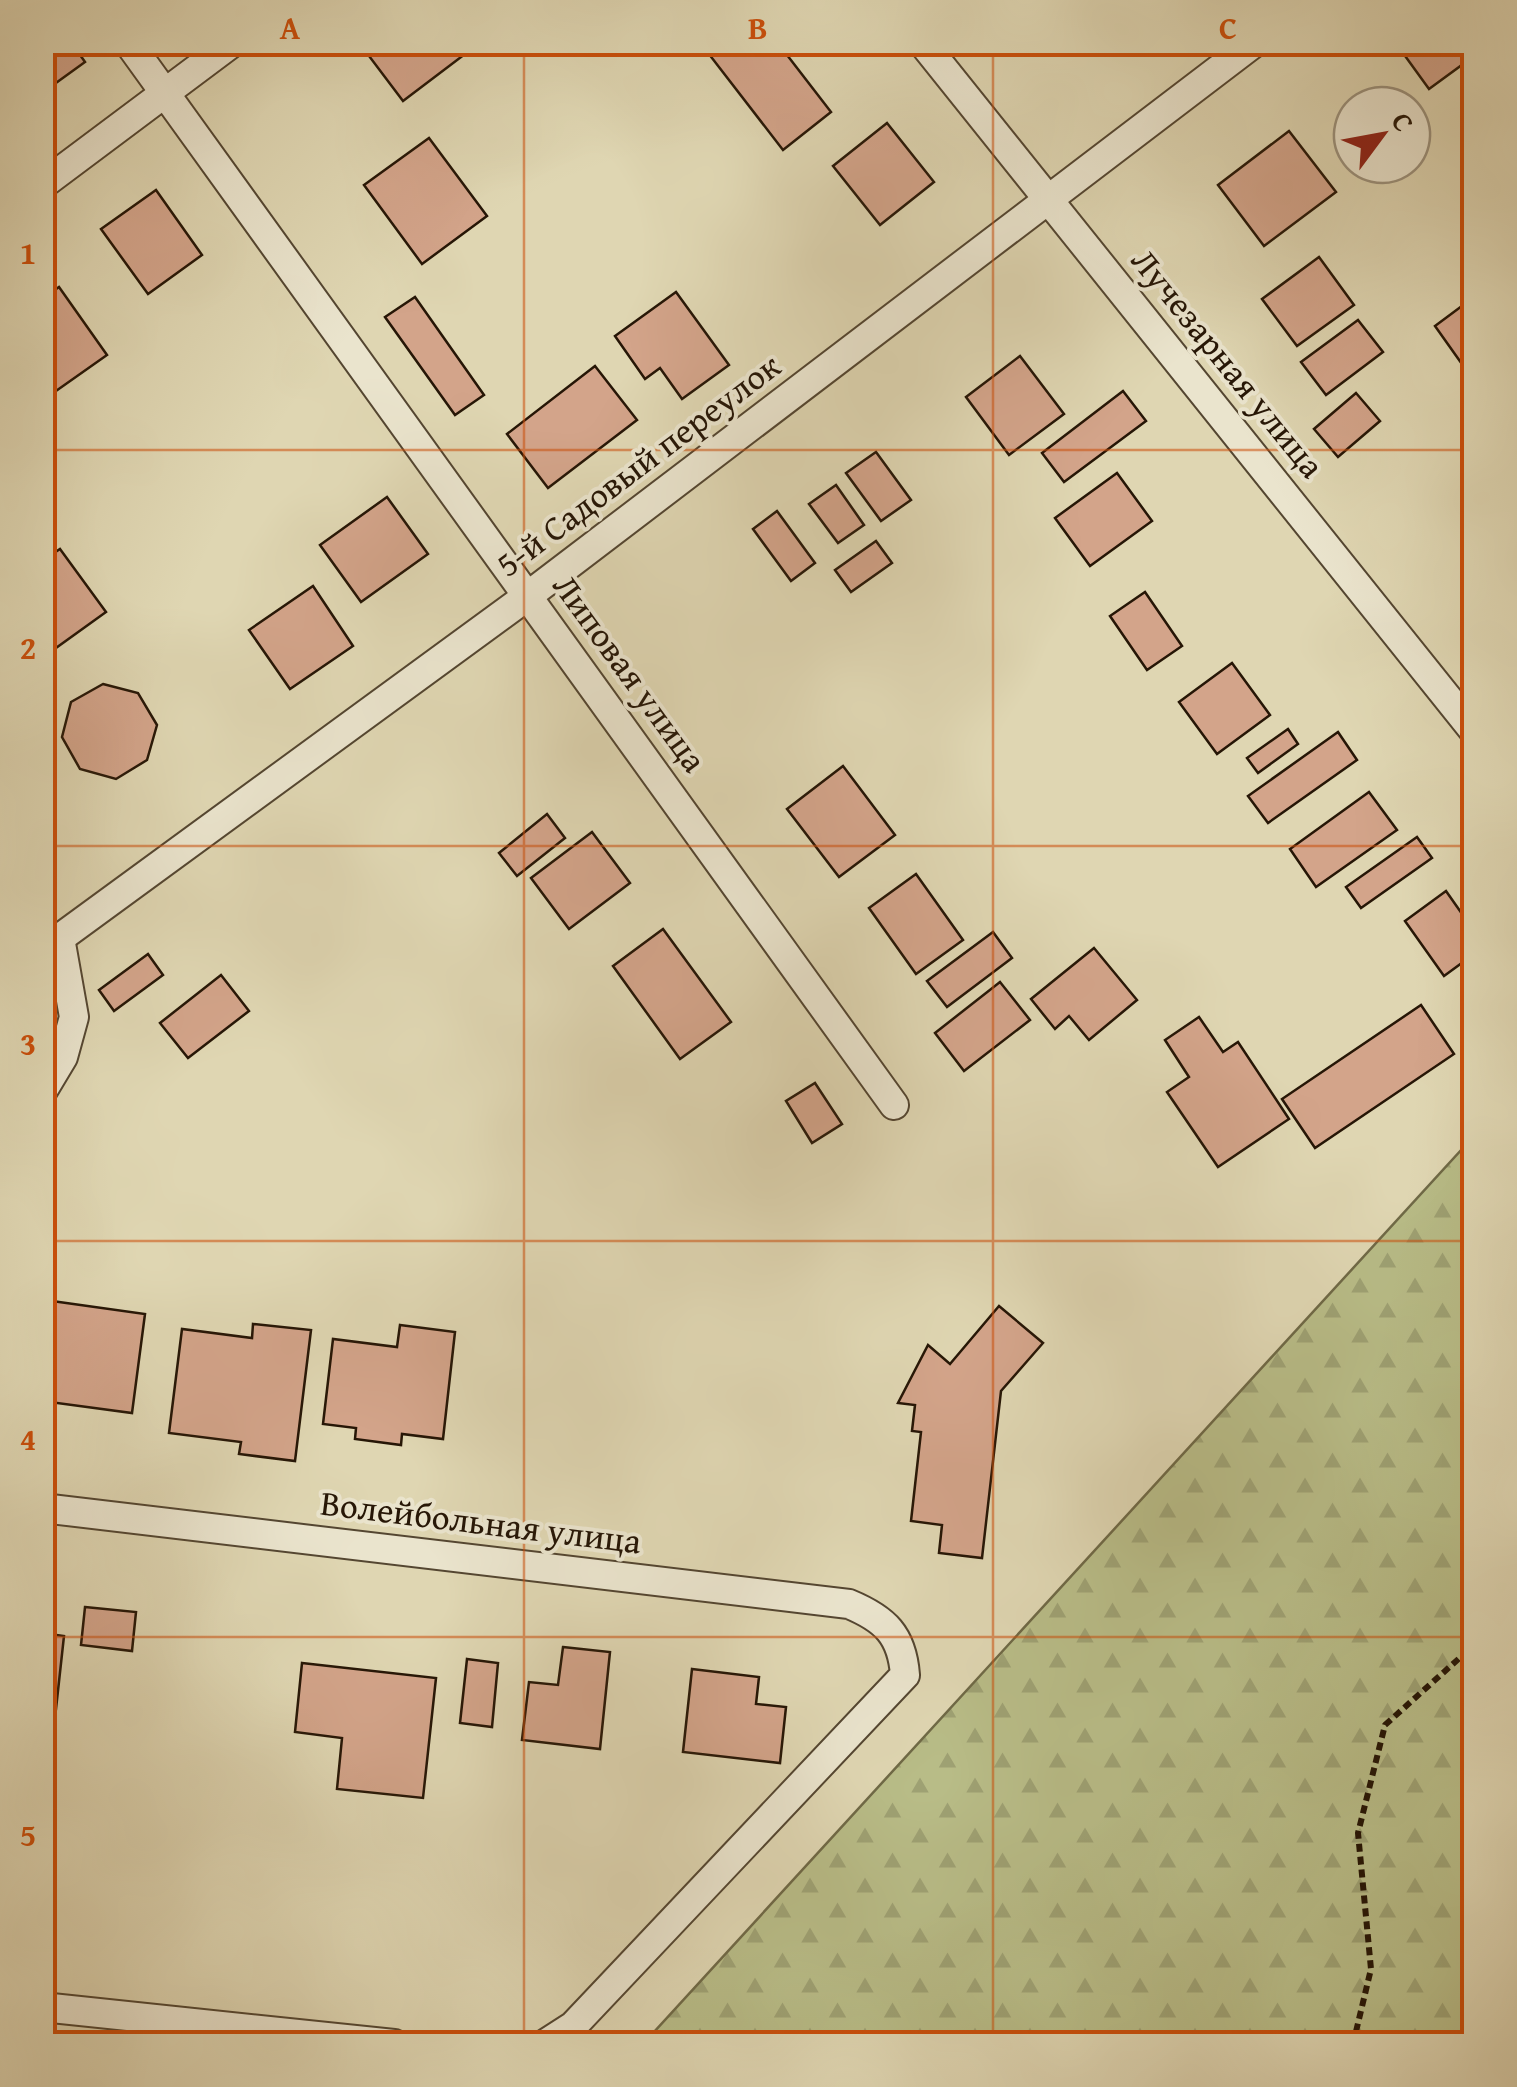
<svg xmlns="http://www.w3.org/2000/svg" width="1517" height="2087" font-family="'Gentium Book Plus',serif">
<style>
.forest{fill:url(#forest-firs);stroke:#6f6946;stroke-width:2.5}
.building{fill:#d3a48a;stroke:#261606;stroke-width:2.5}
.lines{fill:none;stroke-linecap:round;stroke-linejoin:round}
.minor-casing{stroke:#544631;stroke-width:32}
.path{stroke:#261606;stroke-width:6;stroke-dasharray:8 5;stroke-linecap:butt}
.minor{stroke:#eae4cd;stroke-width:28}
.grid{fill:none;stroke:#cb4f0b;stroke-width:2.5;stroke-opacity:0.55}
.labels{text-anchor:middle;stroke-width:8;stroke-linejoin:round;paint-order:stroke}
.street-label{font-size:35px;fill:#261606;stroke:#eae4cd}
.neatline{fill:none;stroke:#cb4f0b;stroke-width:4}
.grid-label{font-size:32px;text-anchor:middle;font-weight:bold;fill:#cb4f0b}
</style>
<defs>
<pattern id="forest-firs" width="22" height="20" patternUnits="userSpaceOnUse" patternTransform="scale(2.5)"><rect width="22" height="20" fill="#b8bc87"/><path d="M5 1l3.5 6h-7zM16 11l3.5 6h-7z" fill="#9ea173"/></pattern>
</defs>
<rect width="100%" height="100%" fill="#dfd6b2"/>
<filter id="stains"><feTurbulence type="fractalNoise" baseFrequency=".002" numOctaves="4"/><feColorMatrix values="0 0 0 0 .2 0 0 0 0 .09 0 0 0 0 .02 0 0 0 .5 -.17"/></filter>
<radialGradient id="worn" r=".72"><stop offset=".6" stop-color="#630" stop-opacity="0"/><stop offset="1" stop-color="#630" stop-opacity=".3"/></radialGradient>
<polygon class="forest" points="1474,1136 1474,2044 643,2044"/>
<g class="building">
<polygon points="42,42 71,42 85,62 42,93"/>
<polygon points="370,42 463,42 469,51 403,101 363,48"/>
<polygon points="713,42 777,42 831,112 783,150 705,49"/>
<polygon points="1066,42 1091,42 1076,55"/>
<polygon points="1395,42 1474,42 1474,56 1429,89"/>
<polygon points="887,123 934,182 880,225 833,166"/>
<polygon points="1289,131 1336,192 1264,246 1218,185"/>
<polygon points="429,138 487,216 422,264 364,185"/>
<polygon points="156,190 202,255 148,294 101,229"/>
<polygon points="1319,257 1354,305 1297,346 1262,299"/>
<polygon points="59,287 107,355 46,398 42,392 42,299"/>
<polygon points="676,292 729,365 682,399 660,368 645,379 615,336"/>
<polygon points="415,297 484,395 455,415 385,317"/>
<polygon points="1474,297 1474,381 1435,326"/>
<polygon points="1358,320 1383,352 1326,395 1301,362"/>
<polygon points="1020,356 1064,414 1009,455 966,397"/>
<polygon points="595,366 637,420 548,488 507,434"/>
<polygon points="1123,391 1146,421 1064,482 1042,453"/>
<polygon points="1356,393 1380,421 1338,457 1314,429"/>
<polygon points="876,452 911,500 881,521 846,473"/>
<polygon points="1117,473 1152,521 1090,566 1055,518"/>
<polygon points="836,485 864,525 838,543 809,504"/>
<polygon points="387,497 428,554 361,602 320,545"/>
<polygon points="777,511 815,563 791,581 753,529"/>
<polygon points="876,541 892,563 851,592 835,570"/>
<polygon points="60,549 106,612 42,658 42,561"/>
<polygon points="313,586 353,646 290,689 249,630"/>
<polygon points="1145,592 1182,646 1147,670 1110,616"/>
<polygon points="1232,663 1270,715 1217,754 1179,702"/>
<polygon points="103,684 138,693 157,725 147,760 116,779 80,769 62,737 71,702"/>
<polygon points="1288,729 1298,744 1258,773 1247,758"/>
<polygon points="1338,732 1357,760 1268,823 1248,796"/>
<polygon points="843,766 895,835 839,877 787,809"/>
<polygon points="1369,792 1397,830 1316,887 1290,849"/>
<polygon points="547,814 565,838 517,876 499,853"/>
<polygon points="592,832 630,883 569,929 531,878"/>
<polygon points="1417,837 1432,858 1361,908 1346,887"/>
<polygon points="916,874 963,940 916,974 869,908"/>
<polygon points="1446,891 1474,931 1474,954 1444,976 1405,921"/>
<polygon points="663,929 731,1022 680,1059 613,966"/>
<polygon points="993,932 1012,958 947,1007 927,981"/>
<polygon points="1094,948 1137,1000 1089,1040 1069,1016 1055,1029 1031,999"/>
<polygon points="148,954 163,975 114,1011 99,990"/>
<polygon points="221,975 249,1011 188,1058 160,1023"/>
<polygon points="1000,982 1030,1020 964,1071 935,1033"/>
<polygon points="1421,1005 1454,1054 1315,1148 1282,1099"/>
<polygon points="1199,1017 1223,1052 1238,1042 1289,1119 1218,1167 1167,1092 1189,1077 1165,1040"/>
<polygon points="815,1083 842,1124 812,1143 786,1101"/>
<polygon points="52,1301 145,1314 132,1413 42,1401"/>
<polygon points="999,1306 1043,1343 1001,1391 982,1558 939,1553 942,1525 911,1521 921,1432 912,1431 915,1405 898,1403 928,1345 950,1364"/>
<polygon points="253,1324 311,1330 295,1461 239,1454 241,1442 169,1433 182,1329 252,1338"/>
<polygon points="400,1325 455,1332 443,1439 402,1434 401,1445 355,1439 356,1428 323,1424 333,1339 397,1347"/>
<polygon points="85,1607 136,1612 132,1651 81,1645"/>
<polygon points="42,1633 64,1636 56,1709 42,1707"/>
<polygon points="563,1647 610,1652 600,1749 522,1740 529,1682 558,1685"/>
<polygon points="467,1659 498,1663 492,1727 460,1723"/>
<polygon points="302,1663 436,1678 423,1798 337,1789 342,1738 295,1732"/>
<polygon points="692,1669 759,1677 756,1704 786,1707 780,1763 683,1752"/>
</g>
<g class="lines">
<g class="minor-casing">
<g id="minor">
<polyline points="128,42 894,1105"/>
<polyline points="922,42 1474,731"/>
<polyline points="42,185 233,42"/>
<polyline points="60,938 529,595 1255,42"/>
<polyline points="42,1092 63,1057 74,1017 60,938"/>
<path d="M42 1508 849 1604C885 1619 902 1635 905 1675L573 2026 545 2044"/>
<polyline points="42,2007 394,2044"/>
</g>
</g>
<polyline class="path" points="1353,2044 1371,1969 1358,1833 1385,1725 1474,1645"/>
<use href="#minor" class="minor"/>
</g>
<path class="grid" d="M524 42V2044M993 42V2044M42 450H1474M42 846H1474M42 1241H1474M42 1637H1474"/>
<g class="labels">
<g class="street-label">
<text transform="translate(1228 363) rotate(51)" y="12">Лучезарная улица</text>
<text transform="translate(638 465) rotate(-37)" y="12">5-й Садовый переулок</text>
<text transform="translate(630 673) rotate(54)" y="12">Липовая улица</text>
<text transform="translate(481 1522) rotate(7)" y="12">Волейбольная улица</text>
</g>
</g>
<rect width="1517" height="2087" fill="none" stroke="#dfd6b2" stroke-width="110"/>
<g transform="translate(1382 135) rotate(58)"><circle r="48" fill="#eae4cd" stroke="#9c927d" stroke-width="2.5"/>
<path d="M0-8L18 38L0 25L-18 38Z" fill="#8f2418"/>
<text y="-15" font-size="28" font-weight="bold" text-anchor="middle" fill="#261606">С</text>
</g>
<rect x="55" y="55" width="1407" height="1977" class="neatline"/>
<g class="grid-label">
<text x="290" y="39">A</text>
<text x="758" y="39">B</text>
<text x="1228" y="39">C</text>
<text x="28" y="264">1</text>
<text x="28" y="659">2</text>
<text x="28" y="1055">3</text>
<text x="28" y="1450">4</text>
<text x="28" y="1846">5</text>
</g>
<rect width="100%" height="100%" filter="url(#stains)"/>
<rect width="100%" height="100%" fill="url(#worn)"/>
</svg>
